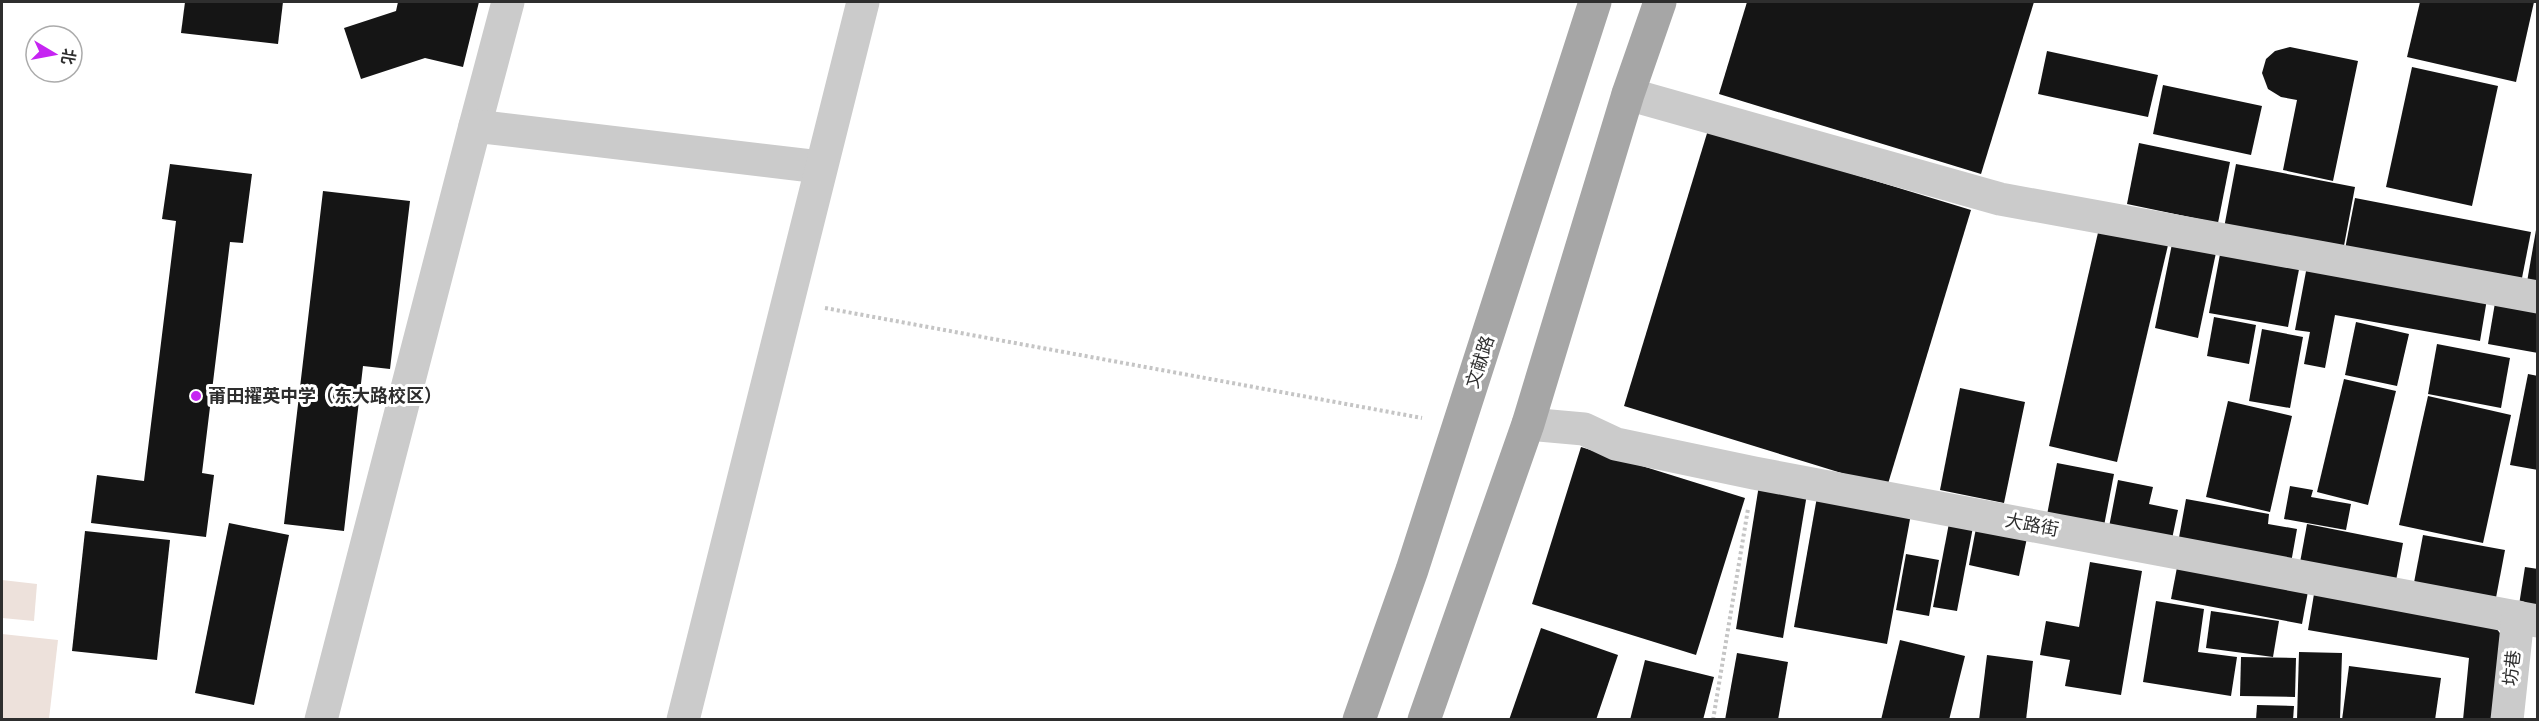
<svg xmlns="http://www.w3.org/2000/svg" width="2539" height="721" font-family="Karla,'Noto Sans SC',sans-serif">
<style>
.green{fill:#ede1db}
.building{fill:#151515}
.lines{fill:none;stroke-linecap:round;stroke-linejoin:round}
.path{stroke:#c5c5c5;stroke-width:4;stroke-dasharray:3 3;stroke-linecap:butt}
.minor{stroke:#cbcbcb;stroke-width:33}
.major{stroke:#a6a6a6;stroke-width:33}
.poi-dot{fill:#c624f2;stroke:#fff;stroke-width:2}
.labels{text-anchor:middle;stroke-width:6;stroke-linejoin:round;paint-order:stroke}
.street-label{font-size:18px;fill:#2e2e2e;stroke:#fff}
.poi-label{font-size:18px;font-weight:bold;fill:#2e2e2e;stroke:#fff;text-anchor:start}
</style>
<rect width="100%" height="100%" fill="#fff"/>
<g class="green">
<polygon points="2,580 37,584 34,621 2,618"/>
<polygon points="2,634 58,640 49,719 2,719"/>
</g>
<g class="building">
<polygon points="185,2 283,2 278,44 181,33"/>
<polygon points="398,2 479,2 463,67 425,58 361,79 344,28 396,11"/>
<polygon points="1747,2 2034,2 1981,174 1719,94"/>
<polygon points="2420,2 2534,2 2516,82 2407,57"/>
<polygon points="2290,47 2358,61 2333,181 2283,170 2297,100 2281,97 2268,89 2262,73 2266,59 2275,51"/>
<polygon points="2047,51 2158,75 2148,117 2038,94"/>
<polygon points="2412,67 2498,86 2472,206 2386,187"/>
<polygon points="2163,85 2262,106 2251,155 2153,134"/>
<polygon points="1708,130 1971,210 1887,487 1624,406"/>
<polygon points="2139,143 2230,162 2218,223 2127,204"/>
<polygon points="170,164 252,174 243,243 230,242 202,473 214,475 206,537 91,523 97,475 144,481 176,221 162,219"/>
<polygon points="2236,164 2355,187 2343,251 2224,228"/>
<polygon points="323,191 410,201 390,369 363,366 344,531 284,524"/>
<polygon points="2355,198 2531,232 2521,283 2345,249"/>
<polygon points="2100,224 2169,241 2117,462 2049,446"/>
<polygon points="2536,230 2538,230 2538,284 2527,282"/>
<polygon points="2173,239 2217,248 2198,338 2155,328"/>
<polygon points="2221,249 2300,264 2288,327 2209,313"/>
<polygon points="2307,266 2487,299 2480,341 2335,315 2325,368 2304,364 2310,332 2295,330"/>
<polygon points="2496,297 2538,304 2538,353 2488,344"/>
<polygon points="2214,317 2256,325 2249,364 2207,356"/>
<polygon points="2356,322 2409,334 2397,386 2345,375"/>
<polygon points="2262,329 2303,337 2290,408 2249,401"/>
<polygon points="2437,344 2510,358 2501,408 2428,394"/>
<polygon points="2528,374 2538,376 2538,470 2510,465"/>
<polygon points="2344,379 2396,391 2368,505 2317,492"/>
<polygon points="1960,388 2025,402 2004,503 1940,490"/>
<polygon points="2428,396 2511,415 2483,543 2399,525"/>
<polygon points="2228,401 2292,416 2270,512 2206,497"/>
<polygon points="1581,447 1745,498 1696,655 1532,604"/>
<polygon points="2057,463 2114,474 2103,531 2046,520"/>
<polygon points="2118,480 2153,487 2149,504 2178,510 2172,539 2109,527"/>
<polygon points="1759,485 1807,494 1783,638 1736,629"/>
<polygon points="2290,486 2313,490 2311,497 2351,504 2346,530 2284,519"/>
<polygon points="1817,497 1911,514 1887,644 1794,627"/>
<polygon points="2186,499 2269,514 2268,524 2297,529 2291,563 2178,543"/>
<polygon points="1950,518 1974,522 1957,611 1933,607"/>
<polygon points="229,523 289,535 254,705 195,693"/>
<polygon points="1977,523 2028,533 2019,576 1969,565"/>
<polygon points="2307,524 2403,543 2395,586 2299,568"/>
<polygon points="85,531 170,540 157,660 72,651"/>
<polygon points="2423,535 2505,550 2495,603 2413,588"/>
<polygon points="1906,554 1939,560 1929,616 1896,610"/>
<polygon points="2090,562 2142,571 2121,695 2065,686 2070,660 2040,655 2046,621 2079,627"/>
<polygon points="2178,562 2309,586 2302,624 2171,599"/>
<polygon points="2525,567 2538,569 2538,608 2519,605"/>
<polygon points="2315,588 2488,618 2511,647 2503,720 2463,720 2469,658 2308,630"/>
<polygon points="2156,601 2204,609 2198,652 2237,657 2231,696 2143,682"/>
<polygon points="2211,611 2279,621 2273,657 2206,648"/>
<polygon points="1541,628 1618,655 1596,720 1509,720"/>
<polygon points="1900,640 1965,656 1949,720 1881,720"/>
<polygon points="2299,652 2342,653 2340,720 2297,720"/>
<polygon points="1737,653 1788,662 1778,720 1725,720"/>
<polygon points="1987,655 2033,661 2026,720 1979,720"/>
<polygon points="2241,657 2296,658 2295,697 2240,696"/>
<polygon points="1645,660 1714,677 1703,720 1630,720"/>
<polygon points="2349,666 2441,678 2435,720 2342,720"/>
<polygon points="2257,705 2294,706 2293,720 2256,720"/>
</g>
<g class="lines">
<g class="path">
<polyline points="825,308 1422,418"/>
<polyline points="1713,720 1748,509"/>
</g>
<g class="minor">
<polyline points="1628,94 2000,199 2538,297"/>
<polyline points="475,126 508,2"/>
<polyline points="1528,424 1584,429 1616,444 1754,473 2538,621"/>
<polyline points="321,720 475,126 820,167"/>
<polyline points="683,720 863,2"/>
<polyline points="2507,720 2518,617"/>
</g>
<g class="major">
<polyline points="1359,720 1412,570 1595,2"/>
<polyline points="1424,720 1528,424 1628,94 1660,2"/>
</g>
</g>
<circle class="poi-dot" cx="196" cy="396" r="6"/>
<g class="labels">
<g class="street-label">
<text transform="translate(1480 362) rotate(-72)" y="6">文献路</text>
<text transform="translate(2032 525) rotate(11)" y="6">大路街</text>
<text transform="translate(2512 668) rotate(-84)" y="6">坊巷</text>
</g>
<g class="poi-label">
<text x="208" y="402">莆田擢英中学（东大路校区）</text>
</g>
</g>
<rect width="2539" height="721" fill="none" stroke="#2e2e2e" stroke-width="6"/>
<g transform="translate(54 54) rotate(100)"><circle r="28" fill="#ffffff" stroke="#ababab" stroke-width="1.5"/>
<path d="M0-4.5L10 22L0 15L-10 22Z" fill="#c624f2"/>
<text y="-9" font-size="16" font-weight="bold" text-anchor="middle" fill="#2e2e2e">北</text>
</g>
</svg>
